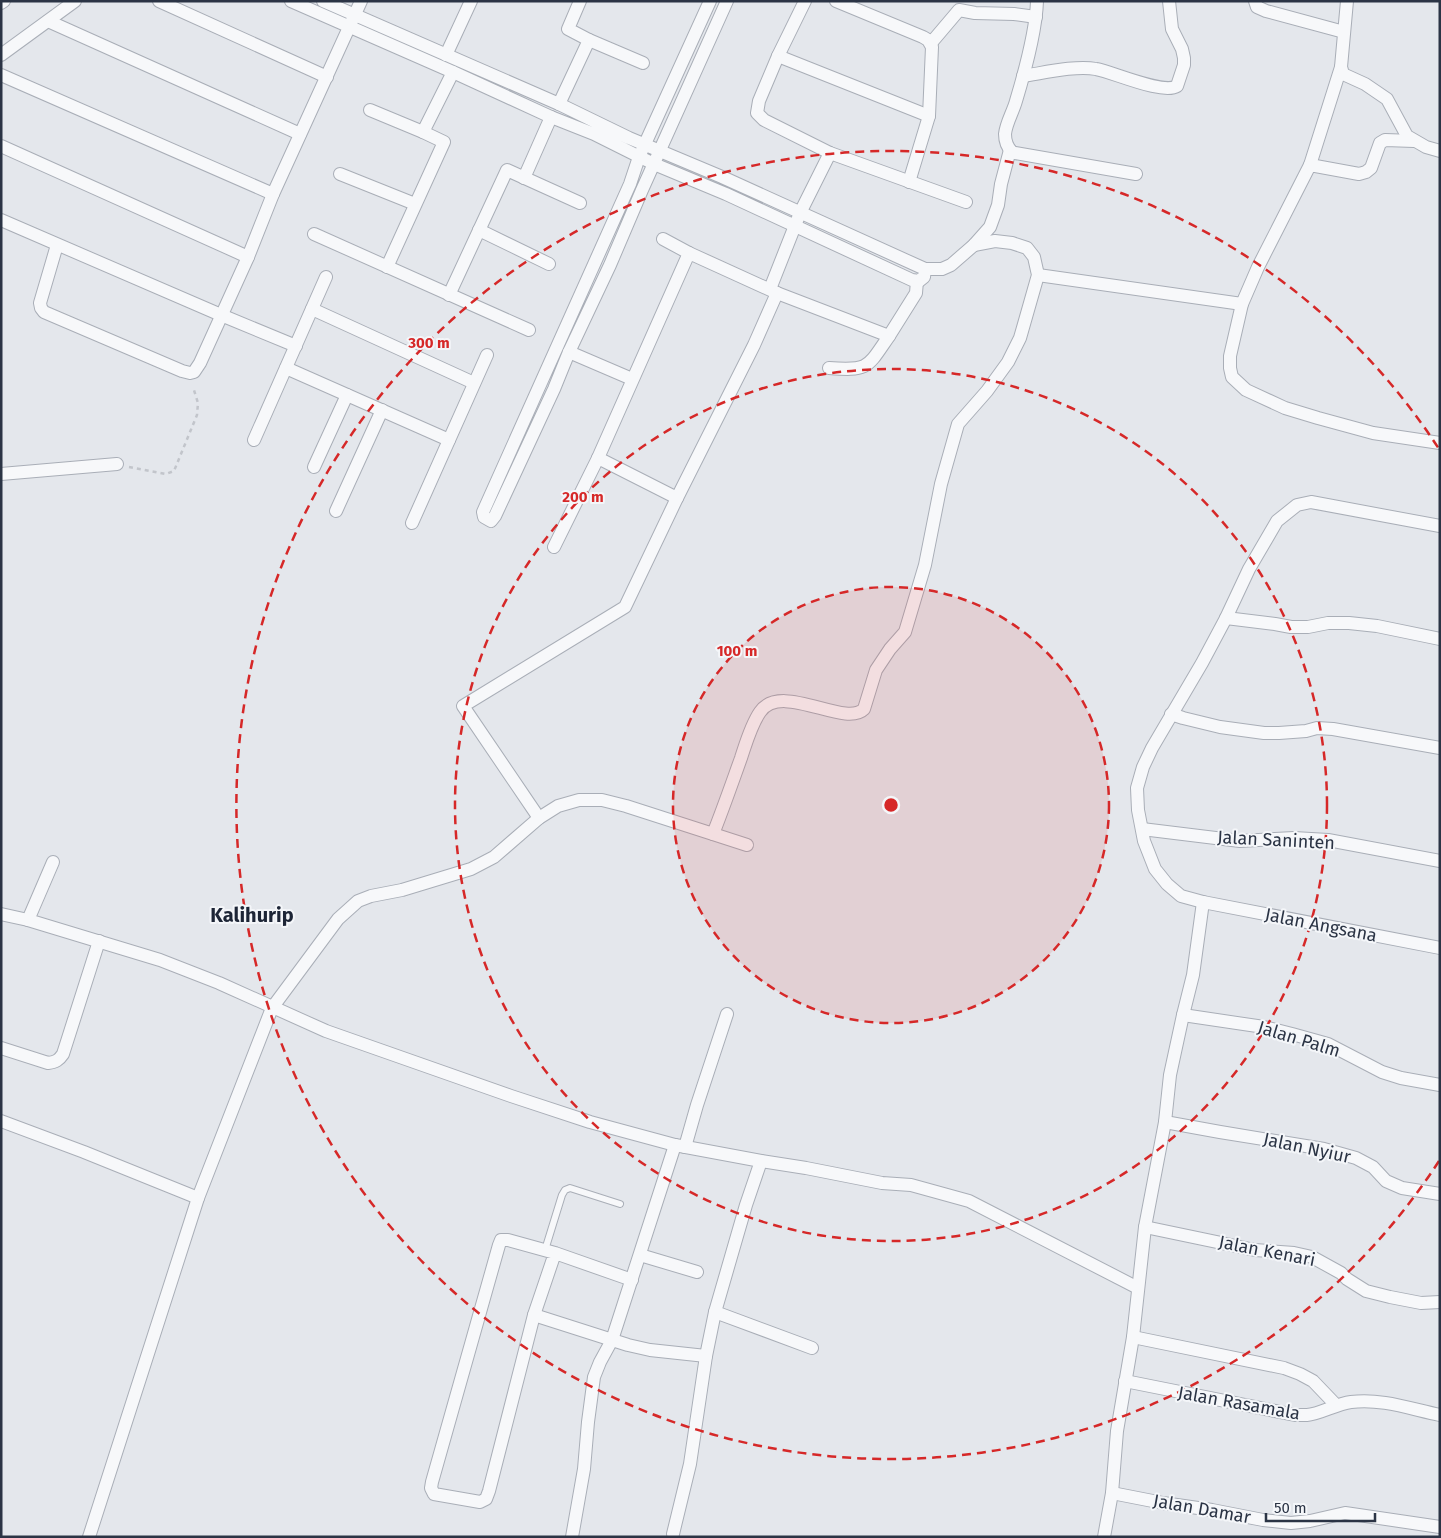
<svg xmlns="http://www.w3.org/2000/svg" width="1441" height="1538" font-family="'Fira Sans',sans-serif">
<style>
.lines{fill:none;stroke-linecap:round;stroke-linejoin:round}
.lane-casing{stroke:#a9aeb7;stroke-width:8}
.street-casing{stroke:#a9aeb7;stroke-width:14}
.path{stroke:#c2c5cb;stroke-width:2.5;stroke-dasharray:4 4;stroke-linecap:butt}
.lane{stroke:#f7f8fa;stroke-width:6}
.street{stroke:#f7f8fa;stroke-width:12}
.ring{fill:none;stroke:#d62828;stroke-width:2.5;stroke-dasharray:9 6}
.labels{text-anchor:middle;stroke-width:4;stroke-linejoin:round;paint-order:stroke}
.street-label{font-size:18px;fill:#2b3445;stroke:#f4f6f9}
.quarter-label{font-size:20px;font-weight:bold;fill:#1d2536;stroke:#f4f6f9}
.centre{fill:#d62828;stroke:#f4f6f9;stroke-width:2.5}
.ring-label{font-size:15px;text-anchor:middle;font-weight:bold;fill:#d62828;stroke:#f4f6f9;stroke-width:4;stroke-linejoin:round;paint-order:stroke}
</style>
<rect width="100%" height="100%" fill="#e4e7ec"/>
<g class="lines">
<g class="lane-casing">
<polyline id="lane" points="545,1250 562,1195 565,1190 570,1188 620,1204"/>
</g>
<g class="street-casing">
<g id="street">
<polyline points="159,1 327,77"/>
<polyline points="291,1 453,72 551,117 594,134 654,164 726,194 912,280 919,281 924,277 925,269 722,177 629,138 559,104 323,1"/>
<polyline points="710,1 639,157 630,184 483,512 484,517 491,521 495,516 554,389 569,352 610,265 642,190 727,1"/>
<polyline points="805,1 778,56 759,101 757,113 764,120 830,153 966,202"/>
<polyline points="836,1 923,37 928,40 932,47 929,116 909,182"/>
<path d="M1037 1C1036 32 1025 71 1016 101 1013 112 1006 123 1005 134 1005 141 1007 147 1012 152L1015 153 1136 174"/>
<polyline points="1255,1 1257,7 1266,11 1344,32"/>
<polyline points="1347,1 1341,67 1343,74 1365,84 1387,99 1407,136 1426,147 1440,151"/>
<polyline points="1,3 4,1"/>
<polyline points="48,21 300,134"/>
<polyline points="589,40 643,63"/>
<polyline points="931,43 959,10 975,13 1014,14 1036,17"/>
<polyline points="1,55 75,1"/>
<polyline points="446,55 471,1"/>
<polyline points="778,56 929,116"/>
<polyline points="1,75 273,194"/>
<path d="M1023 76C1043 73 1076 65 1096 69 1113 72 1163 95 1177 86L1184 65V58L1182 49 1172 29 1169 1"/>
<polyline points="559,104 589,40 568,29 580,1"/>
<polyline points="370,110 423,132"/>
<polyline points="1414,141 1385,140 1380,143 1371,168 1366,172 1359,174 1310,165 1258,267 1242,304 1230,356 1230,368 1232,377 1246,390 1285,408 1318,418 1373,433 1440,443"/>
<polyline points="1,146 248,257"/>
<polyline points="1310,165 1341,67"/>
<polyline points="340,174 415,204"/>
<polyline points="524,178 551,117"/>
<polyline points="1,220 221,315 296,346"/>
<polyline points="479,230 549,264"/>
<polyline points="314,234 529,330"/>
<polyline points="663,239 689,253"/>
<polyline points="57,245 40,303 41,308 44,312 182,371 190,373 194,372 200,363 248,257 273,194 361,1"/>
<polyline points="387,267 444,142 423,132 453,72"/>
<polyline points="925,269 942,269 951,265 974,245 990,227 998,205 1001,184 1010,150"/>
<polyline points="1038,275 1242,304"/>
<polyline points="770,289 800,213 830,153"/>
<polyline points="449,295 507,170 580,203"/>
<polyline points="312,309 474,383"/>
<polyline points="889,336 916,293 917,281"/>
<polyline points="569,352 632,379"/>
<polyline points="286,368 449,440"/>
<polyline points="254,440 326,277"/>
<polyline points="598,458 677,498 754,345 777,293"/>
<polyline points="314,467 347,395"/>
<polyline points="1,474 117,464"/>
<polyline points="336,511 382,410"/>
<polyline points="412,523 487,355"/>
<polyline points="1440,526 1311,502 1297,505 1277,521 1249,569 1226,618 1202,663 1152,748 1143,767 1137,788 1138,810 1144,841 1155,869 1167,884 1181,896 1203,902 1440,948"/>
<path d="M554 547 598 458 689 253 777 293 889 336C867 368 869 371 829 368"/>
<polyline points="1226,618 1275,624 1291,627 1308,627 1328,623 1349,623 1377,626 1440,639"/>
<polyline points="1171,714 1183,718 1220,727 1264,733 1279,733 1306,731 1317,728 1333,729 1440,748"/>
<polyline points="539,818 463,706 625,607 677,498"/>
<polyline points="1142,829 1240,841 1294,838 1328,840 1440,861"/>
<polyline points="713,834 747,845"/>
<polyline points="1,914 28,920 160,960 219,983 326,1031 511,1096 590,1122 675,1145 761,1161 806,1168 882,1183 911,1185 969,1201 1138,1288"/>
<polyline points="28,920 53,862"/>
<polyline points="1183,1015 1264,1027 1292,1034 1328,1044 1382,1072 1401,1078 1440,1085"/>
<path d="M1 1048 48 1063C56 1062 59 1060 63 1054L99 941"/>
<polyline points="1,1121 84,1152 198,1198"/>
<polyline points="1165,1122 1220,1132 1324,1149 1356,1158 1373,1167 1386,1181 1402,1188 1440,1194"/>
<polyline points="685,1147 697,1105 727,1014"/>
<polyline points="1145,1227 1255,1250 1294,1253 1312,1257 1341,1273 1347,1279 1366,1291 1390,1297 1421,1303 1440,1302"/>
<polyline points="555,1253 534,1315 489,1491 486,1499 480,1502 434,1494 431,1488 432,1482 499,1245 501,1240 508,1240 555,1253 632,1280"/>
<polyline points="640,1255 697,1272"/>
<polyline points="715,1312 812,1348"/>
<polyline points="534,1315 628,1345 650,1350 706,1356"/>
<polyline points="1133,1337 1284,1368 1300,1374 1313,1381 1336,1405"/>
<path d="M1125 1381 1295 1415C1299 1415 1303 1415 1307 1415 1320 1414 1336 1404 1351 1402 1381 1398 1411 1409 1440 1415"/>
<polyline points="1112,1493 1163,1503 1212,1510 1263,1520 1291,1523 1310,1521 1345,1513 1440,1527"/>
<polyline points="673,1534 690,1464 706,1356 715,1312 746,1205 761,1161"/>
<path d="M89 1537 198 1198 272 1008 338 919 358 901 371 896 402 890 471 869 494 857 539 818 558 806 579 800H602L626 806 713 834C723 809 732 783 741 758 746 743 751 725 760 712 781 681 845 728 864 709L876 670 890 649 905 632 925 565 941 484 958 424 987 391 1008 362 1020 338 1038 275 1034 257 1027 248 1012 243 995 241 974 245"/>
<polyline points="572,1537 584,1469 588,1422 594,1377 600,1362 612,1340 675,1145"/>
<polyline points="1104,1537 1112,1493 1117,1431 1133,1337 1145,1227 1165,1122 1170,1075 1183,1015 1193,975 1203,902"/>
</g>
</g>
<polyline class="path" points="129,467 166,474 174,471 197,415 198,403 193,387"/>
<use href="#lane" class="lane"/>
<use href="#street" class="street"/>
</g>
<circle cx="891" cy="805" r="218" fill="#d62828" fill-opacity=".12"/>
<g class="ring">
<circle cx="891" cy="805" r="218"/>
<circle cx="891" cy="805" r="436"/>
<path d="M1439 1161A654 654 0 1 1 1439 449"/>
</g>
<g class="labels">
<g class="street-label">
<text transform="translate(1276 840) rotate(3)" y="6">Jalan Saninten</text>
<text transform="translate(1321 925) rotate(11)" y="6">Jalan Angsana</text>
<text transform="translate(1299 1039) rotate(17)" y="6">Jalan Palm</text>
<text transform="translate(1307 1148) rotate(12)" y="6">Jalan Nyiur</text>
<text transform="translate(1267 1251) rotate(11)" y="6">Jalan Kenari</text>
<text transform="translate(1239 1403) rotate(10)" y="6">Jalan Rasamala</text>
<text transform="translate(1202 1509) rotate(10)" y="6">Jalan Damar</text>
</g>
<g class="quarter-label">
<text x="252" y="922">Kalihurip</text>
</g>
</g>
<circle cx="891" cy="805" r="8" class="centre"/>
<g class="ring-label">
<text x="429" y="348">300 m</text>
<text x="583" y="502">200 m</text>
<text x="737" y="656">100 m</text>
</g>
<rect width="1441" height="1538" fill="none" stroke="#2b3445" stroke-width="5"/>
<path d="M1266 1513v8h109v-8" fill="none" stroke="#2b3445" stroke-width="2.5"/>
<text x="1274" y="1513" font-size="15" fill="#2b3445" stroke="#f4f6f9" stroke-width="4" paint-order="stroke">50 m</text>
</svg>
